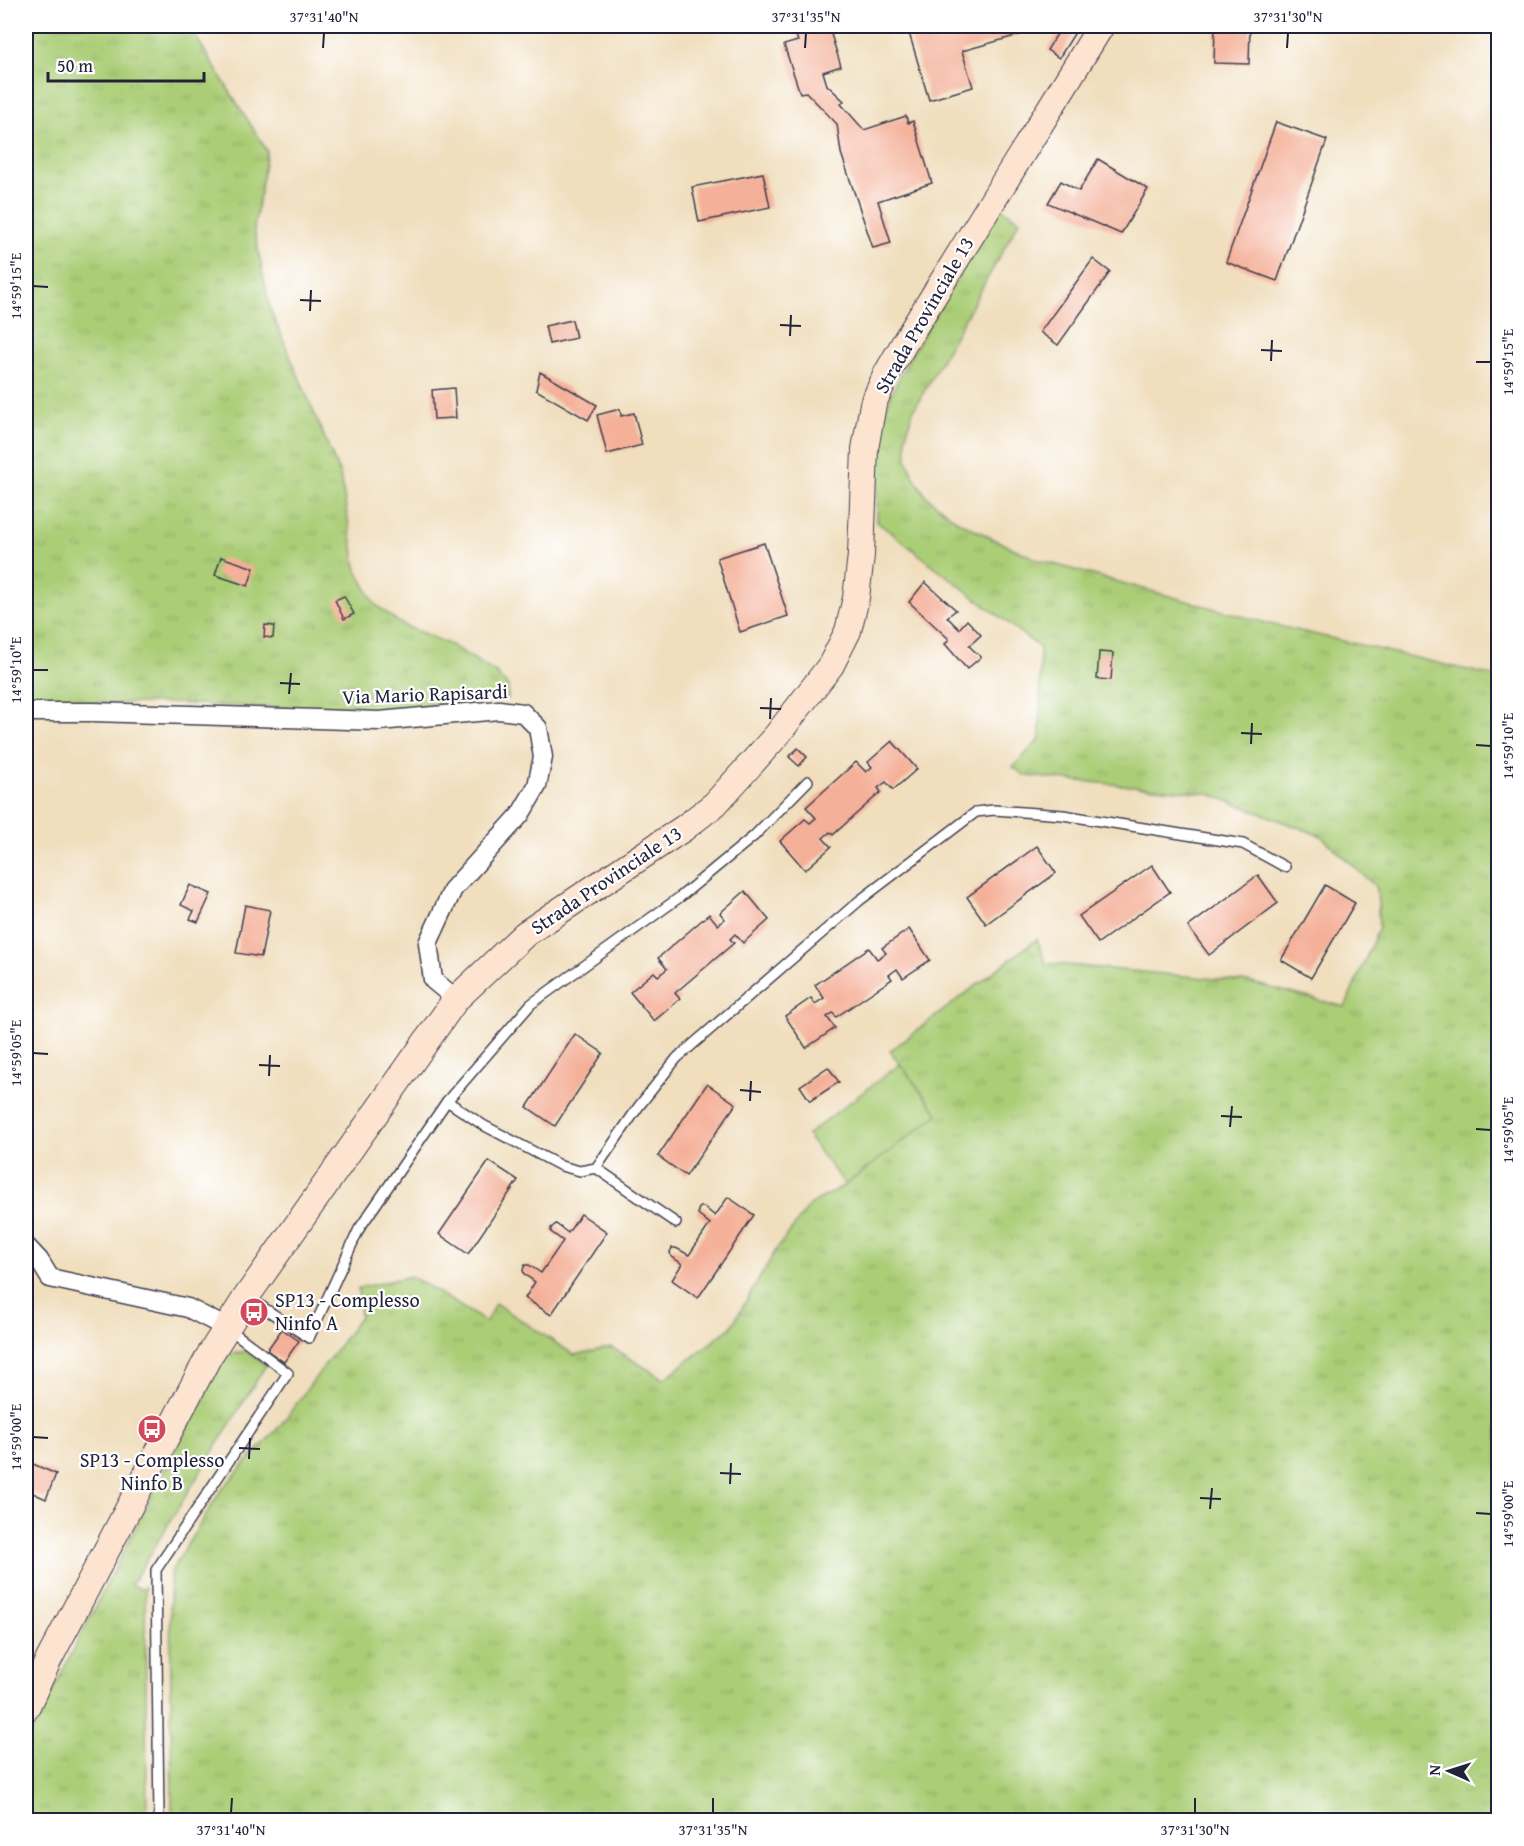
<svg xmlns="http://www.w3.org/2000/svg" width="1524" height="1846" font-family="'Gentium Book Plus',serif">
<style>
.grass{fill:url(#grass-tufts);stroke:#667858;stroke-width:1.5}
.pitch{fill:#aacd76;stroke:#667858;stroke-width:1.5}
.building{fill:#f4b099}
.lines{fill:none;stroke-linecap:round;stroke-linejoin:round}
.service-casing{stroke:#413e4e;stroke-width:12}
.minor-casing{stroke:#413e4e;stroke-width:21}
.secondary-casing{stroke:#413e4e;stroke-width:28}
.service{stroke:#fff;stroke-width:9}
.minor{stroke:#fff;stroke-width:18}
.secondary{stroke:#fde4d1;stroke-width:26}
.ticks{fill:none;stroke:#22223b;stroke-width:2}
.labels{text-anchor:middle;stroke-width:4.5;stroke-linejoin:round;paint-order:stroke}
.street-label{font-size:20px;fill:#22223b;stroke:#fff}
.poi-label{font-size:20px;fill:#22223b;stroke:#fff;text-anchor:start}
.neatline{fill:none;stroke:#22223b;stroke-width:2}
.ticks-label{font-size:15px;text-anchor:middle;fill:#22223b}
</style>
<defs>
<pattern id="grass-tufts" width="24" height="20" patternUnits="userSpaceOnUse" patternTransform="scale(1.5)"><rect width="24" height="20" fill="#aacd76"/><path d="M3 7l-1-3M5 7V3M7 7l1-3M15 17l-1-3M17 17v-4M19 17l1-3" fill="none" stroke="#92b067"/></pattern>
</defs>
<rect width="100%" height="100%" fill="#fff"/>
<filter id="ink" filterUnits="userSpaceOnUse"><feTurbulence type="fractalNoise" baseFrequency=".0167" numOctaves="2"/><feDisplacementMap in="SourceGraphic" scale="12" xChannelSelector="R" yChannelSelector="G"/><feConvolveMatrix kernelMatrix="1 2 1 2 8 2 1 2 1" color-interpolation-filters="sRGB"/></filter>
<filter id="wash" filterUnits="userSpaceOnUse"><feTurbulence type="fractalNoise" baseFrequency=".008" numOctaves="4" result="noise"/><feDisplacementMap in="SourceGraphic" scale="24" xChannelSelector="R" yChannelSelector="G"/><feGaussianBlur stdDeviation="1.35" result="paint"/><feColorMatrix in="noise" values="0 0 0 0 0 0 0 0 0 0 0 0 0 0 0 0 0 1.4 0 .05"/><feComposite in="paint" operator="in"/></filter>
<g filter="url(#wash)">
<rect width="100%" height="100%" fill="#f0debd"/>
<g class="grass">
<polygon points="26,26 189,26 267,151 254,229 270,309 340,474 357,571 375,604 401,624 451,645 495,672 508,686 508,699 372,712 171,703 26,703"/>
<polygon points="999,207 1020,220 912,413 906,437 907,459 914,477 926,496 956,520 997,541 1039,560 1270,624 1498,677 1498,1820 172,1820 170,1573 221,1490 280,1426 360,1317 358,1288 411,1276 486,1322 495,1303 574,1355 611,1347 664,1379 731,1327 776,1250 811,1204 845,1185 938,1114 890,1051 1037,939 1046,963 1248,982 1345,1007 1379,927 1377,888 1321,836 1207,793 1026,776 1013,767 1040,739 1040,648 877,522 878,447 882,422 892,392 907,362"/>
<polygon points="246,1351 266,1365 131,1585 141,1589 145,1587 147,1820 26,1820 26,1743 181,1438 227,1355"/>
</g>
<polygon class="pitch" points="900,1064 938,1114 845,1185 807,1135"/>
<g id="blocks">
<g class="building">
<polygon points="808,26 826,26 827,32 830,31 841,66 823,72 827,85 844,101 841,104 864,130 906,116 908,123 913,121 932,183 878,201 891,243 873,248 841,153 837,124 806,92 800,93 784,45 798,41 794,30"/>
<polygon points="907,26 1017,26 1019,35 962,51 973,87 929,100"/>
<polygon points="1062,26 1079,26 1059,58 1047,50"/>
<polygon points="1215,26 1250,26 1249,64 1214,63"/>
<polygon points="1276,122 1327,140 1277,281 1226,262"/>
<polygon points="1098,159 1148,189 1121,234 1048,203 1061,181 1079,191"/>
<polygon points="763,173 770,207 699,222 692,187"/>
<polygon points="1093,259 1110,272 1058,345 1040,332"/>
<polygon points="572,320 576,338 549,344 545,326"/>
<polygon points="540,372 597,405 588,420 536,390"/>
<polygon points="454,388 456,418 434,419 432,390"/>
<polygon points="620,409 621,416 634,413 642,445 607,454 597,415"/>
<polygon points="764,543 788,616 740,632 717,558"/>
<polygon points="221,557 254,568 248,586 215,575"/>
<polygon points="925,582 956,610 947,617 959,629 967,620 981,635 969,646 981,657 967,669 945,644 949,639 909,602"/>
<polygon points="344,596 354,614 344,619 335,600"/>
<polygon points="265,625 274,626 273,638 264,637"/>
<polygon points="1099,652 1113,653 1111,680 1097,679"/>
<polygon points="892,741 917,769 893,790 886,782 878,788 881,792 855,815 833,835 830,832 823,838 831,847 805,870 780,841 805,819 810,823 816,818 806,807 856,762 866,772 872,767 868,762"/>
<polygon points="798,748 807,757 799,766 789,757"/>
<polygon points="1037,846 1056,873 986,924 967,897"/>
<polygon points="1152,865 1170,892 1098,943 1079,916"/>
<polygon points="1258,875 1278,903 1209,955 1188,927"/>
<polygon points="190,885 211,894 198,922 190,919 194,911 181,905"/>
<polygon points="1325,885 1355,903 1311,978 1281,960"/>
<polygon points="745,891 769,920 743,943 735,934 730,939 734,943 675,993 680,999 654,1021 630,992 654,972 658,976 667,969 658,958 709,914 718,925 725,919 720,913"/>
<polygon points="245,905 270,910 261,957 236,953"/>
<polygon points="909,929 930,960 903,978 897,969 889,975 892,979 861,1000 836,1017 833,1013 827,1017 835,1028 806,1048 785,1016 811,998 815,1004 824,998 815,985 869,948 877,959 886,953 882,948"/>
<polygon points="575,1034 603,1053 555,1126 527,1107"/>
<polygon points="828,1067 839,1082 810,1101 800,1086"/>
<polygon points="707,1084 736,1104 686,1176 658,1156"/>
<polygon points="489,1161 518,1180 468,1254 439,1234"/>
<polygon points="728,1197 754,1215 698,1298 672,1280 682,1264 671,1256 670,1252 672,1248 676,1248 689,1255 710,1224 698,1214 698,1210 700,1207 704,1207 715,1216"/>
<polygon points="581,1214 607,1232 551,1315 525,1298 535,1282 524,1274 523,1270 525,1265 529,1265 541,1273 563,1241 551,1232 551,1228 556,1224 568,1233"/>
<polygon points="282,1329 299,1341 284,1362 267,1350"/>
<polygon points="33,1464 56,1474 46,1499 26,1490 26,1481"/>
</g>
</g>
</g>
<g filter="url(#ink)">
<use href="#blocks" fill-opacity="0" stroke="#413e4e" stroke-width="1.5"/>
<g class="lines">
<g class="service-casing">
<g id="service">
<polyline points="447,1101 483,1125 561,1166 580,1171 596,1168 639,1106 677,1058 859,901 976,812 994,810 1063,815 1243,844 1285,867"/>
<polyline points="596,1168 676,1223"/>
<polyline points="249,1298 309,1338 359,1229 447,1101 531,1004 680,897 754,836 808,781"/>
<polyline points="159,1820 156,1570 288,1373 229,1329"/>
</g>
</g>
<g class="minor-casing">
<g id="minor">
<polyline points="26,712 93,712 379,721 499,710 523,713 538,728 543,757 537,786 520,815 453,889 428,943 433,980 456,999"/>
<polyline points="26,1246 39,1260 50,1278 188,1308 227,1328"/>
</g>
</g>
<g class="secondary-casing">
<polyline id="secondary" points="26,1708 48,1661 209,1356 247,1296 456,999 525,934 684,828 715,804 777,735 831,665 848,631 856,598 861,555 865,449 873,404 887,373 905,342 1101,26"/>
</g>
<use href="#service" class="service"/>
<use href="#minor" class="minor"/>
<use href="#secondary" class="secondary"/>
</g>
</g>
<path class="ticks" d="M323 48 324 33M805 48 806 33M1287 48 1288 33M33 286 48 287M300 300 321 301M310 311 311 290M780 325 801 326M790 336 791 315M1261 350 1282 351M1271 361 1272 340M1476 362H1491M33 670H48M280 683 300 684M289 694 291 673M760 708 781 709M770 719 771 698M1241 733 1262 734M1251 744 1252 723M1476 745 1491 746M33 1053 48 1054M259 1065 280 1066M269 1076 270 1055M740 1090 761 1092M750 1101 751 1081M1221 1116 1242 1117M1230 1127 1232 1106M1476 1129 1491 1130M33 1437 48 1438M239 1448 260 1449M249 1459 250 1438M720 1473 741 1474M730 1484 731 1463M1200 1498 1221 1499M1210 1509 1212 1488M1476 1513 1491 1514M231 1813 232 1798M713 1813V1798M1195 1813V1798"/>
<defs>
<g id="bus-disc" transform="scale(1.5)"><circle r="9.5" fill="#d1495b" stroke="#fff"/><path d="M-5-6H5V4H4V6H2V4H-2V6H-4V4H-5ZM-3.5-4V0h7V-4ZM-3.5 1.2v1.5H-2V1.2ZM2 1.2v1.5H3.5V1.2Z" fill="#fff"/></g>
</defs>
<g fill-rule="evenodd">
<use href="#bus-disc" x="254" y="1312"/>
<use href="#bus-disc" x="152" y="1429"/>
</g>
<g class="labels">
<g class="street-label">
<text transform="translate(924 315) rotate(-60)" y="7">Strada Provinciale 13</text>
<text transform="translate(425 694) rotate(-2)" y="7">Via Mario Rapisardi</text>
<text transform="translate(606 880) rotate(-34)" y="7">Strada Provinciale 13</text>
</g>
<g class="poi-label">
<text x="275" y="1307">SP13 - Complesso<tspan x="275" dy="23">Ninfo A</tspan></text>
<text x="152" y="1467" text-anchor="middle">SP13 - Complesso<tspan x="152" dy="23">Ninfo B</tspan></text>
</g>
</g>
<rect width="1524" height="1846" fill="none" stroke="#fff" stroke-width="66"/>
<g transform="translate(1449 1771) rotate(273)" stroke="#ffffff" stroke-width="4.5" paint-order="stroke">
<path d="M0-4.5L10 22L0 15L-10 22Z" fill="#22223b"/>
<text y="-9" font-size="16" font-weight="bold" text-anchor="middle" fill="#22223b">N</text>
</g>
<path d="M48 72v9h156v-9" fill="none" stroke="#22223b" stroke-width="3"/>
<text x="57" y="72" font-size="18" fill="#22223b" stroke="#ffffff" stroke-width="4.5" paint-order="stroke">50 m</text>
<rect x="33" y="33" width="1458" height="1780" class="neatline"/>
<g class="ticks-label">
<text x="324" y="22">37°31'40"N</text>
<text x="806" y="22">37°31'35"N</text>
<text x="1288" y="22">37°31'30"N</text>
<text transform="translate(16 286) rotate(-90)" y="5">14°59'15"E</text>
<text transform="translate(1508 362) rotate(-90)" y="5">14°59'15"E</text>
<text transform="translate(16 670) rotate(-90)" y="5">14°59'10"E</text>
<text transform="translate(1508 746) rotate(-90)" y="5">14°59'10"E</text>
<text transform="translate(16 1053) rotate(-90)" y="5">14°59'05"E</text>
<text transform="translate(1508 1130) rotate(-90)" y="5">14°59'05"E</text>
<text transform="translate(16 1437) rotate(-90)" y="5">14°59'00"E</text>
<text transform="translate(1508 1514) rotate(-90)" y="5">14°59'00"E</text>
<text x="231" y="1835">37°31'40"N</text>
<text x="713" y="1835">37°31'35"N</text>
<text x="1195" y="1835">37°31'30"N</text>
</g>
</svg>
